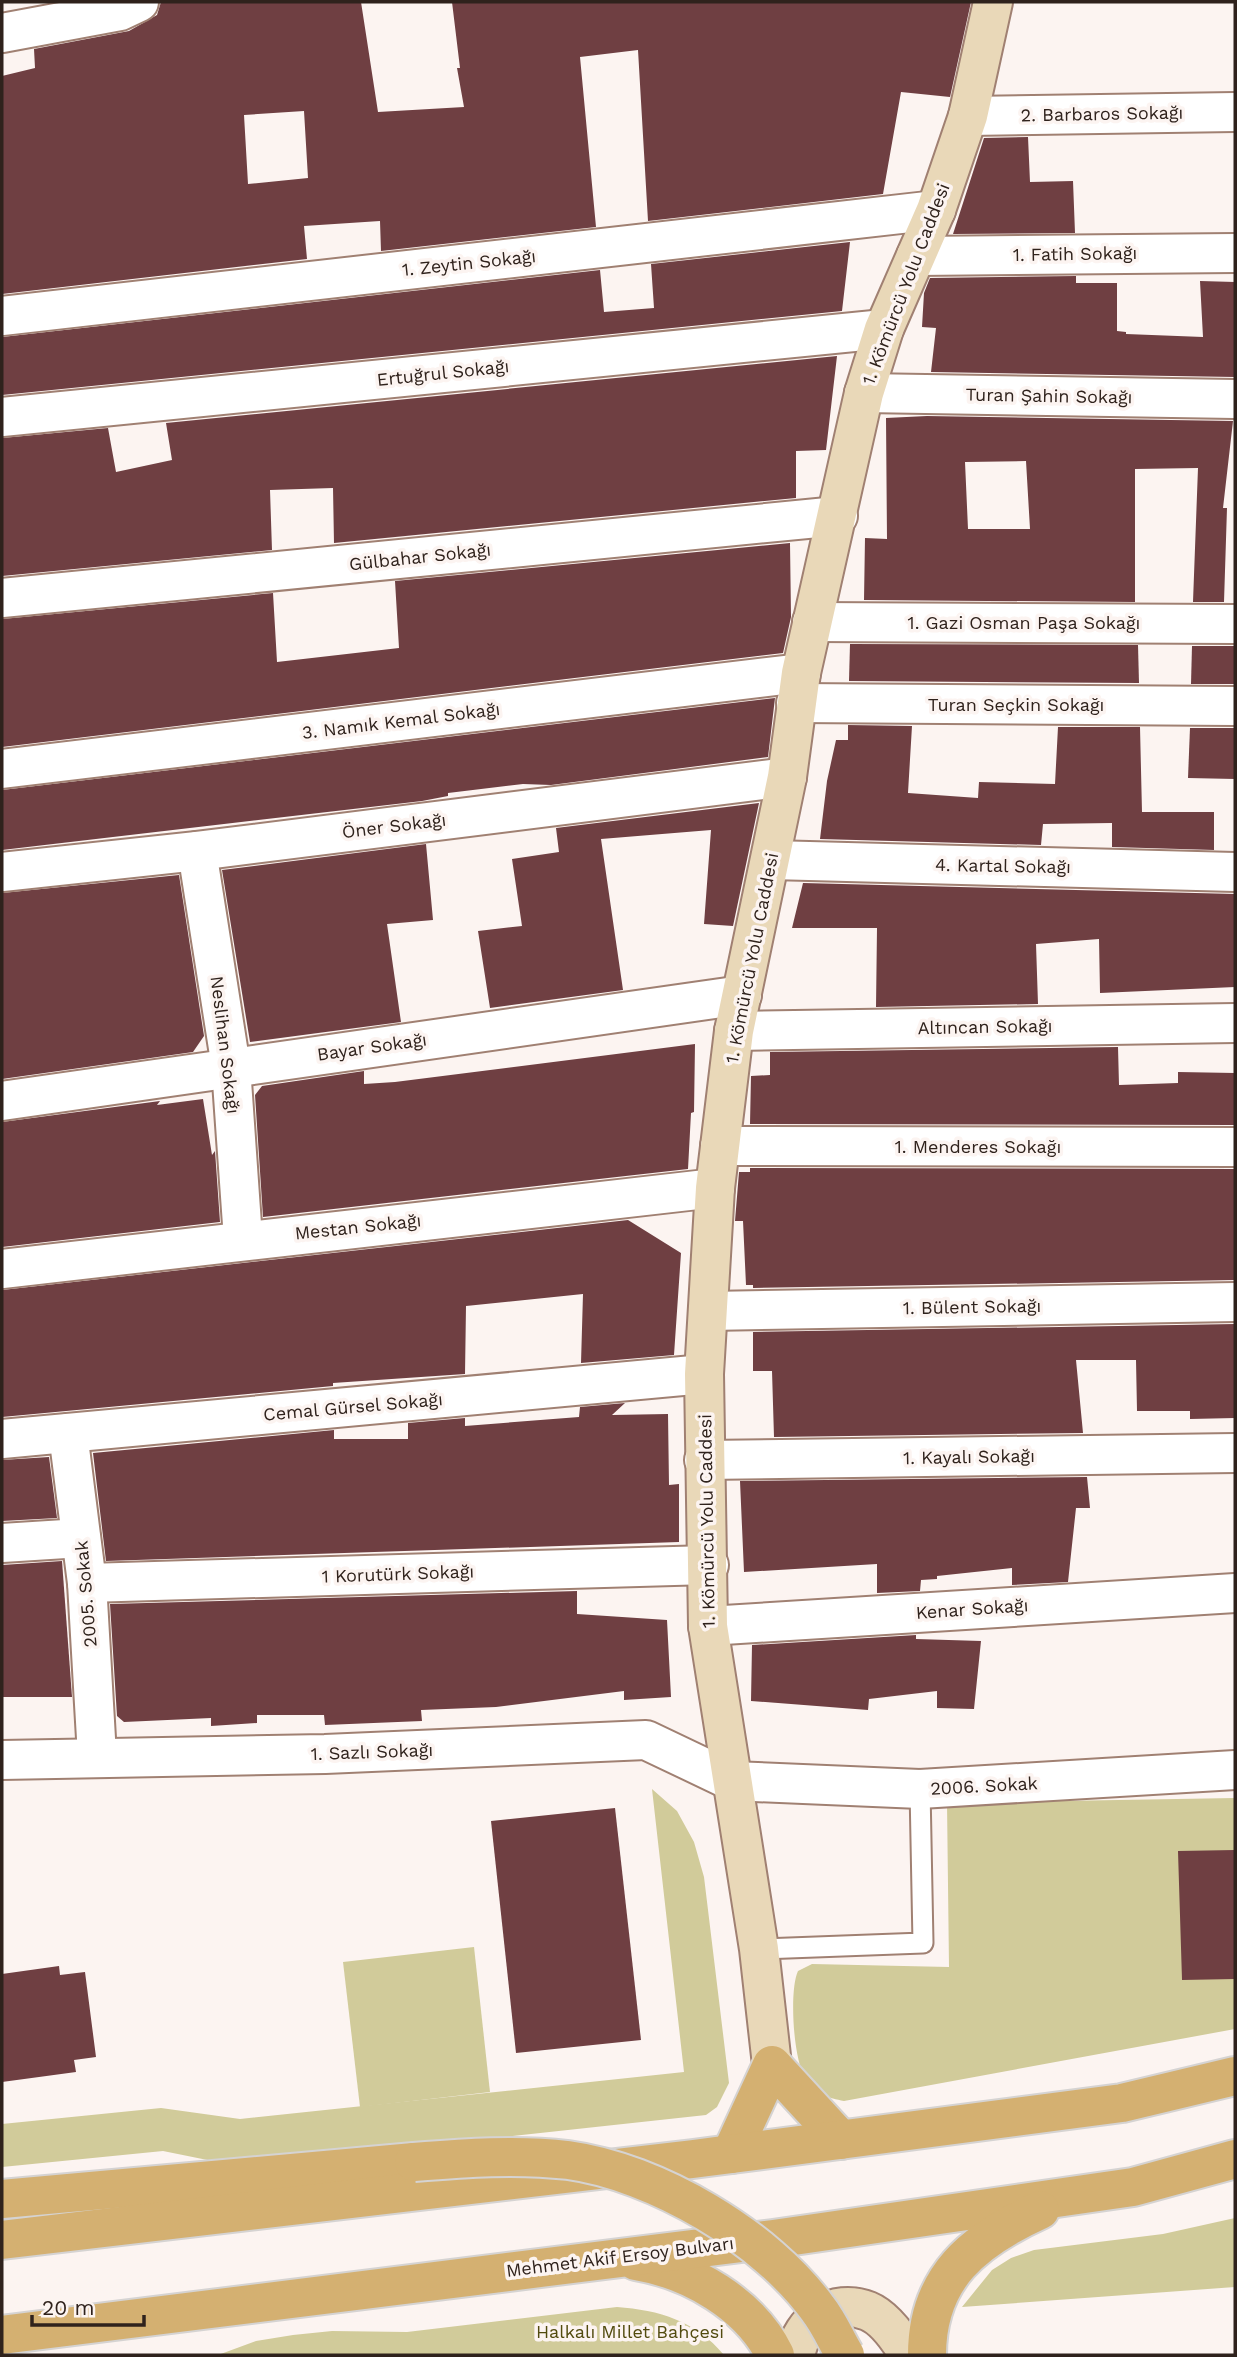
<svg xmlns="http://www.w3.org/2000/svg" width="1237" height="2357" font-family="'Work Sans',sans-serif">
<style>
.green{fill:#d1cb9a}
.building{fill:#6f3f42;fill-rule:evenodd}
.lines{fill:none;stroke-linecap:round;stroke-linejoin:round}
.lane-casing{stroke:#a08072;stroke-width:23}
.street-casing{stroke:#a08072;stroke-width:42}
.secondary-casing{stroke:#a08072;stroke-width:42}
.primary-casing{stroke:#d5d3d2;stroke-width:42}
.lane{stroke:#fff;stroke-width:19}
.street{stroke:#fff;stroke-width:38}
.secondary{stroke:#e9d8b8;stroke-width:38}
.primary{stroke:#d4b071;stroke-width:38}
.primary-bridge-casing{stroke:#d5d3d2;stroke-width:42;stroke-linecap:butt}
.primary-bridge{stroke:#d4b071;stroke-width:38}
.labels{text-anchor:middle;stroke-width:7;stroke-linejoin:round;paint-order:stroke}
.street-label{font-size:18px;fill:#2f221c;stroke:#fcf4f1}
.park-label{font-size:18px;fill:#524b0f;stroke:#fcf4f1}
</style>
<rect width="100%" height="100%" fill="#fcf4f1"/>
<g class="green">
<polygon points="652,1789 677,1811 694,1842 704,1877 729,2083 717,2107 706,2115 237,2166 163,2151 2,2167 2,2124 161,2108 240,2119 684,2072"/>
<path d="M1235 1798V2029L844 2101C829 2098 815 2095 806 2080 793 2061 789 1990 798 1971L812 1964 949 1967 947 1803Z"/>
<polygon points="474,1947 490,2092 360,2107 343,1962"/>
<polygon points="1235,2218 1235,2287 962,2307 992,2270 1011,2258 1034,2250 1163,2234"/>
<path d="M617 2307C659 2310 696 2321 724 2355H218L256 2341 293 2335 332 2331 407 2332Z"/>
</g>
<g class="building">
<path d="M161 2H361L378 112 464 107 457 68H460L452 2H971L950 97 901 92 883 194 648 221 638 50 580 57 596 227 381 251 380 221 304 226 307 259 2 294V76L35 68 34 49 129 31 157 15ZM304 111 308 178 248 184 244 115Z"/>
<polygon points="1028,137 1030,182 1073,181 1075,233 953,234 984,138"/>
<polygon points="850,242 842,311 2,395 2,337 600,270 604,312 654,308 651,264"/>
<polygon points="1076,276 1076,283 1117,283 1117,331 1126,332 1126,334 1203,337 1200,281 1235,282 1235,377 931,372 936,328 922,327 924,293 930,278"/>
<polygon points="837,356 826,450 796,451 796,498 334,543 333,488 270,490 272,550 2,576 2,438 108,428 116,472 172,460 166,423"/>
<path d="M927 416 1233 421 1223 508H1227L1224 602H1193L1198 468 1135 469V602L864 600 865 538 887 539 886 418ZM1026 461 1030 529H968L965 462Z"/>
<polygon points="790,543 791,617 783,653 2,747 2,619 273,593 277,662 399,648 395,581"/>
<polygon points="850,644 1138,645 1139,683 849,681"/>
<polygon points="1192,646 1235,646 1235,684 1191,684"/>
<polygon points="775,698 768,757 551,785 523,784 448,793 448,796 422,801 2,850 2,790"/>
<polygon points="848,725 912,726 908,793 978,798 979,782 1055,784 1058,727 1140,727 1142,812 1214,812 1214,850 1112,847 1112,823 1043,824 1041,845 820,839 827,781 836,740 848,740"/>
<polygon points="1190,728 1235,728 1235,779 1188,778"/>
<polygon points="759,803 733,926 704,924 711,830 601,839 623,990 490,1008 478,931 522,926 512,859 559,852 556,828"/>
<polygon points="426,844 433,920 387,924 401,1022 250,1042 222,870"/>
<polygon points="179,875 204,1036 193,1052 2,1079 2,893"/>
<polygon points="803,883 1235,894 1235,987 1100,993 1099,939 1036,944 1038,1004 876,1007 877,928 792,928"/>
<polygon points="695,1044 694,1112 691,1113 688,1169 263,1217 255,1095 262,1086 364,1071 364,1084 395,1082"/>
<polygon points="1118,1047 1119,1085 1178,1083 1178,1072 1235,1073 1235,1125 750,1124 751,1076 770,1075 770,1052"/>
<polygon points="203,1099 212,1155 215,1151 220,1222 2,1247 2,1122 160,1101 157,1105"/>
<polygon points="750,1168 1235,1169 1235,1280 753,1288 753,1285 746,1285 743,1221 735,1221 739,1172 750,1172"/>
<polygon points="628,1220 681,1253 674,1355 581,1363 583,1294 466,1306 465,1374 333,1383 333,1386 2,1417 2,1290"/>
<polygon points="1235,1324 1235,1418 1190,1419 1190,1411 1137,1411 1136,1360 1076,1360 1083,1433 774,1437 772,1371 753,1371 753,1332"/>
<polygon points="625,1403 612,1415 668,1414 669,1485 679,1484 679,1542 106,1561 93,1453 334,1430 334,1439 408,1439 408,1423 465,1418 465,1426 579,1417 580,1407"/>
<polygon points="49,1457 57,1518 2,1521 2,1460"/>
<polygon points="1087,1477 1090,1508 1076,1508 1068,1582 1012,1585 1012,1568 937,1576 937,1579 921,1580 920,1591 877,1593 877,1564 744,1572 740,1481"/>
<polygon points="62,1561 72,1697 2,1697 2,1565"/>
<polygon points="577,1591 577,1614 667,1620 671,1697 624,1700 624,1691 496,1707 421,1710 422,1721 325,1725 324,1715 257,1715 257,1723 211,1726 211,1718 124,1722 117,1716 110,1604"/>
<polygon points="916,1635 916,1639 981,1641 974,1709 937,1708 937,1691 869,1699 868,1710 751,1701 752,1645"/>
<polygon points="615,1808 641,2040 516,2053 491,1821"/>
<polygon points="1235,1850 1235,1979 1182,1980 1178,1851"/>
<polygon points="59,1966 60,1975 85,1972 96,2057 74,2060 76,2072 2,2082 2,1974"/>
</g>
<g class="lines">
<g class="lane-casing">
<polyline id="lane" points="759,1949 923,1943 920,1789"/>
</g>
<g class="street-casing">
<g id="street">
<polyline points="2,33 120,11 139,2"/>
<polyline points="968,116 1235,112"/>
<polyline points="916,256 1235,253"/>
<polyline points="2,316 936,210"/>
<polyline points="864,393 1235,399"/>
<polyline points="2,417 884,329"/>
<polyline points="2,598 838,516"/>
<polyline points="812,622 1235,624"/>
<polyline points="796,703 1235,706"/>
<polyline points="2,769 801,673"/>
<polyline points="197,851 231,1067 243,1239"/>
<polyline points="771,860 1235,872"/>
<polyline points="2,872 197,851 787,777"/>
<polyline points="734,1031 1235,1023"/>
<polyline points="2,1101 742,995"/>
<polyline points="720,1146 1235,1147"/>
<polyline points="2,1269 715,1188"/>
<polyline points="709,1311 1235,1302"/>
<polyline points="68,1433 87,1583 97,1756"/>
<polyline points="2,1439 704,1374"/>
<polyline points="704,1460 1235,1453"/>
<polyline points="2,1543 81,1538"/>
<polyline points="87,1583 709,1565"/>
<polyline points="708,1626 1235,1593"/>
<polyline points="2,1760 325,1754 646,1740 732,1781 920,1789 1235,1770"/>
</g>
</g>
<g class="secondary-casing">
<g id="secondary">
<polyline points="772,2065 759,1949 708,1626 704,1374 715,1188 734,1031 787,777 801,673 864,393 884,329 936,210 968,116 993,2"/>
<path d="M795 2355C802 2321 833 2297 868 2311 885 2318 900 2340 909 2355"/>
</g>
</g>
<g class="primary-casing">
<g id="primary">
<polyline points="731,2154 772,2065 841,2140"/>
<polyline points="2,2199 414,2162"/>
<polyline points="2,2240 693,2159 1122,2103 1235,2076"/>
<path d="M636 2261C691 2270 750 2304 775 2355"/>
<polyline points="2,2335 773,2239 1133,2187 1235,2159"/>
<path d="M927 2355C927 2277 974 2240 1040 2210"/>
</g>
</g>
<use href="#lane" class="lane"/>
<use href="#street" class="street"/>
<use href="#secondary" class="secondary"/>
<use href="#primary" class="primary"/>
<g class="primary-bridge-casing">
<path id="primary-bridge" d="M414 2162C465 2158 516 2154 568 2160 656 2172 766 2237 818 2309 829 2323 836 2340 845 2355"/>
</g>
<use href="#primary-bridge" class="primary-bridge"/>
</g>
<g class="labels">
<g class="street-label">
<text transform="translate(1102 114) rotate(-1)" y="6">2. Barbaros Sokağı</text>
<text transform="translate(1075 254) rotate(-1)" y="6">1. Fatih Sokağı</text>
<text transform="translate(469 263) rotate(-6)" y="6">1. Zeytin Sokağı</text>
<text transform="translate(906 284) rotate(-69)" y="6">1. Kömürcü Yolu Caddesi</text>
<text transform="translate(443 373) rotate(-6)" y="6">Ertuğrul Sokağı</text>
<text transform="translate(1049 396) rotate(1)" y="6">Turan Şahin Sokağı</text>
<text transform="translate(420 557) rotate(-6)" y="6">Gülbahar Sokağı</text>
<text x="1024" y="629">1. Gazi Osman Paşa Sokağı</text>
<text x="1016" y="711">Turan Seçkin Sokağı</text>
<text transform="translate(401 721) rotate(-7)" y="6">3. Namık Kemal Sokağı</text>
<text transform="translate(394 826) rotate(-7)" y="6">Öner Sokağı</text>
<text transform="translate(1003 866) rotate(1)" y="6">4. Kartal Sokağı</text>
<text transform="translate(752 958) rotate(-79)" y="6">1. Kömürcü Yolu Caddesi</text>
<text transform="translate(985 1027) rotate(-1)" y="6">Altıncan Sokağı</text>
<text transform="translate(225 1045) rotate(83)" y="6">Neslihan Sokağı</text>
<text transform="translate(372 1047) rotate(-8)" y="6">Bayar Sokağı</text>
<text x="978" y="1153">1. Menderes Sokağı</text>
<text transform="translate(358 1227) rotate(-6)" y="6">Mestan Sokağı</text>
<text transform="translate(972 1307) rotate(-1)" y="6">1. Bülent Sokağı</text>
<text transform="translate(353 1407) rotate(-5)" y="6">Cemal Gürsel Sokağı</text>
<text transform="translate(969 1457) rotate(-1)" y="6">1. Kayalı Sokağı</text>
<text transform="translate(707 1521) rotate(-91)" y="6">1. Kömürcü Yolu Caddesi</text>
<text transform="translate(398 1574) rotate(-2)" y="6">1 Korutürk Sokağı</text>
<text transform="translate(86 1594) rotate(-95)" y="6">2005. Sokak</text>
<text transform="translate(972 1609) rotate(-4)" y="6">Kenar Sokağı</text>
<text transform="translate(372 1752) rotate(-2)" y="6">1. Sazlı Sokağı</text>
<text transform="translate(984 1786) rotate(-3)" y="6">2006. Sokak</text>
<text transform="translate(620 2257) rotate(-7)" y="6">Mehmet Akif Ersoy Bulvarı</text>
</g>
<g class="park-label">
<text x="630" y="2338">Halkalı Millet Bahçesi</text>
</g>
</g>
<rect width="1237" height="2357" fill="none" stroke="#2f221c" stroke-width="7"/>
<path d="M32 2315v10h112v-10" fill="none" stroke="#2f221c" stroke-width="3.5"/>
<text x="42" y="2315" font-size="21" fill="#2f221c" stroke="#fcf4f1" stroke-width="5" paint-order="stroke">20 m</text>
</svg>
